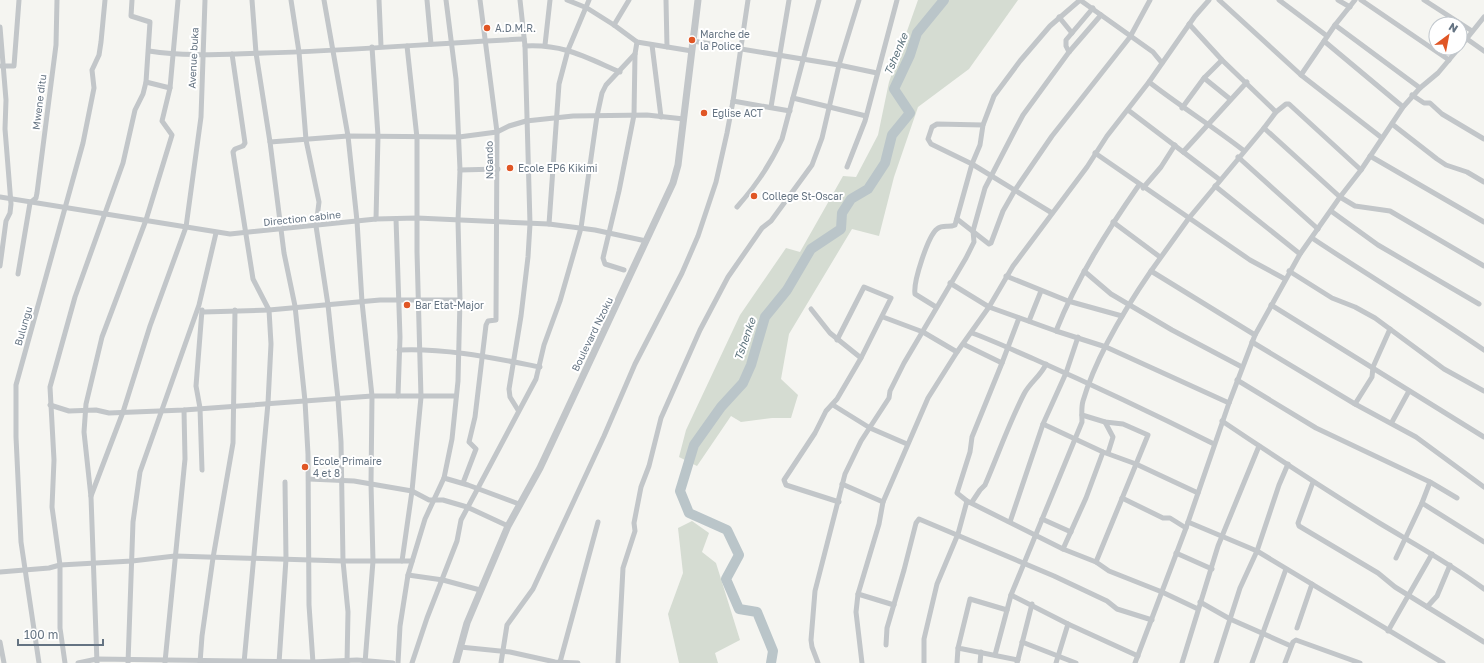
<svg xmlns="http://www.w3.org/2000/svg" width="1484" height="663" font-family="'Golos Text',sans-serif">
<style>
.green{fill:#d5dcd2}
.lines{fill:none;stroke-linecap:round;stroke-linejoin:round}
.river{stroke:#bac5c9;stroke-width:10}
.minor{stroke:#c2c6c9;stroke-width:5}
.tertiary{stroke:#c2c6c9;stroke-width:7}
.poi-dot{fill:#e05625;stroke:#fff;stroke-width:1.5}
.labels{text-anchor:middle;stroke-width:4;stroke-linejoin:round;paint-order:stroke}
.poi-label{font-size:10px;fill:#647382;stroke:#fff;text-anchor:start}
.street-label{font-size:10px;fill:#647382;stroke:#fff}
.water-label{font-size:11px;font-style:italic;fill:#5f757f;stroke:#fff}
</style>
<rect width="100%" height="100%" fill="#f5f5f1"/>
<g class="green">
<polygon points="918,0 1018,0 969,69 918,107 894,177 879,236 852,229 789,334 781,379 798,395 791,418 772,418 741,422 731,416 697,466 679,457 686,430 740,315 786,248 800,252 843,176 856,177 878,135 889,82"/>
<polygon points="692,521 709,533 702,552 716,563 740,640 715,653 718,663 679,663 668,614 683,573 678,528"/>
</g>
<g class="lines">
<polyline class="river" points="771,663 773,651 757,612 739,609 726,579 739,555 727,530 689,513 680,491 694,445 721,407 743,383 751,365 765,317 787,290 811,249 841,229 842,213 851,199 868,189 885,163 892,135 910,113 894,89 910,55 917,33 944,0"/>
<g class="minor">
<polyline points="252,0 256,53 270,142 284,253 295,306 305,401 308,454 309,605 313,663"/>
<polyline points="291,0 299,52 306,140 319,202 316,226 328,305 338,399 341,442 343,561 348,612 347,663"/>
<polyline points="324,0 348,136 357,221 362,302 372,396 371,484 373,561 365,663"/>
<polyline points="379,0 381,46"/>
<polyline points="427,0 431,44"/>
<polyline points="567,0 587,8 614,25 637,42 692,51"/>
<polyline points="666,0 667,47"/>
<polyline points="1080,0 1153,52 1162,63"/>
<polyline points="1219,0 1301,75 1382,138"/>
<polyline points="1279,0 1327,36"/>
<polyline points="1338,0 1350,7"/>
<polyline points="1361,0 1449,60"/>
<polyline points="1424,0 1472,31"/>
<polyline points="1059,17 1072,33"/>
<polyline points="1189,24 1222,60 1276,112"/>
<polyline points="614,25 629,0"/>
<polyline points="1335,25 1420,88"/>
<polyline points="0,27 6,100 5,129 11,204 10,213 6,221 0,266"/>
<polyline points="1467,39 1484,51"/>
<polyline points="693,41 839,65 877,73"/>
<polyline points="1324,41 1403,107"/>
<polyline points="545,45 550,0"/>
<polyline points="652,45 661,117"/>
<path d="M525 46C564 44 585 57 620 72"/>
<polyline points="372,47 378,136 376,219"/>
<polyline points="1460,47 1484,17"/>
<path d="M149 51C187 57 225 54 264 53 350 51 437 43 524 39"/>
<polyline points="1069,52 1066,46 1066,40 1093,8"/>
<polyline points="232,54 245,143 243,146 235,149 233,152 253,279 269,310 271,344 268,403 244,663"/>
<polyline points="1,66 14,66 19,0"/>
<polyline points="1301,75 1335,25 1355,0"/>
<polyline points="1204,78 1230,99"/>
<polyline points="146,82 170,88 178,0"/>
<path d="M1149 82C1180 106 1212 126 1243 150"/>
<polyline points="1412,95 1424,103 1430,103 1442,114 1484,139"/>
<polyline points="793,98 866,116"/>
<polyline points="733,101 790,111"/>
<polyline points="771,107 789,0"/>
<polyline points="1182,108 1204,78 1222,60"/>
<polyline points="1128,110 1220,180"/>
<polyline points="1392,124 1437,159 1446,165 1467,172 1484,182"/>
<polyline points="983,125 937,124 932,127 928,139 931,144 972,164 1052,213"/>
<polyline points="1264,128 1276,112 1286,104 1289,104 1361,170"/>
<polyline points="270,142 348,136 459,137 497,132 509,126 526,121 573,116 647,115 684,119"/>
<polyline points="1183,152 1247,82"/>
<polyline points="1095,153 1250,260 1285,279"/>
<polyline points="1370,156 1484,222"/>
<polyline points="1238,157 1318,229"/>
<polyline points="847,167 865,121 897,0"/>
<polyline points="460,170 498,169"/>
<polyline points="1215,186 1300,254"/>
<polyline points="1143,188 1161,167 1175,145"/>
<polyline points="0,197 230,234 376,219 417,218 549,224 595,230 646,241"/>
<path d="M737 207C755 187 771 163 782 139L819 0"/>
<polyline points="1331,211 1378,245 1479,304"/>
<polyline points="396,219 400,337 398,396"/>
<polyline points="957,219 989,244 991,243 1003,211 1015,190 1052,136 1130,37 1150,0"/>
<polyline points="1113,222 1160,257"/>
<polyline points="549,224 559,84 568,50 589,0"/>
<path d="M1312 238C1369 276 1428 311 1484 350"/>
<polyline points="624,270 605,264 603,258 619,191 634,115 635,54 637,42"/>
<polyline points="1084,271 1111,294 1172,330 1242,367"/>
<polyline points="1289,271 1332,298 1355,307 1375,318 1444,369 1484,391"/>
<polyline points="18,274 30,203 36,198 37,193 56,45 57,0"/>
<polyline points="1006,276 1068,301 1122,316"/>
<polyline points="950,283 989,307 1056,331 1106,347 1229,403"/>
<polyline points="1271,305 1484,437"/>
<path d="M936 307 915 294C913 282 928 236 937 229 943 224 949 228 955 225L972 164 980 145 983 125 994 96 1020 61 1050 26 1080 0"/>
<polyline points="811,309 830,333 861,358"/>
<polyline points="202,310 196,386 200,408 202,470"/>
<polyline points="203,312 269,310 380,300 460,300"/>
<polyline points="883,317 923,332 957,352"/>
<polyline points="1029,321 1041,291"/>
<path d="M1056 331C1077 278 1107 231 1139 185"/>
<path d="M972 333C994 341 1013 350 1034 359 1095 386 1154 414 1214 444"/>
<polyline points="1255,335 1151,271 1189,218 1264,128 1340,197 1355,206 1390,211 1484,266"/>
<polyline points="837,340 864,287 891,298 861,358 837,399 826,411 815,433 784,480 786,485 839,502"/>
<polyline points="1252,342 1355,404 1416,437 1484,487"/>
<polyline points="963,344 1002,363"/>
<path d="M399 350C447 348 493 358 540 367"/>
<polyline points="1237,380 1316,428 1430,482 1457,498"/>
<polyline points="1355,404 1372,377 1373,367 1390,329"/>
<polyline points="50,405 69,411 96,410 109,413 184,410 372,396 456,396"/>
<polyline points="833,405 870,428 907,444"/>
<polyline points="518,410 510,397 509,389 521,316 528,257 530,224 525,46 520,0"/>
<polyline points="1082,415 1105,422 1123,424 1148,435 1096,562"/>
<path d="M1222 421C1274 456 1327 491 1381 524 1416 545 1451 564 1484 589"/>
<polyline points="1105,422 1113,437 1108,453"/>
<polyline points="1392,422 1409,391"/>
<polyline points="1043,424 1103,452 1136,464 1198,493"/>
<polyline points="444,478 468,485 519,504"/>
<polyline points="309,479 354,481 412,491 429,500 443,500 467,507 508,526"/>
<polyline points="1313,482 1298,523 1299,526 1378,573 1395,587 1484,642"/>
<polyline points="463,483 476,449 469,442 475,417 486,325 488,321 496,320 497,132 480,0"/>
<polyline points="842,484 883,502"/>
<polyline points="91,496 123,412 150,326 186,227 201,117 205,0"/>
<polyline points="1122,498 1163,518 1170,518 1186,528"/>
<polyline points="967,501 957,493 970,452 972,437 1002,363 1019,318"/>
<path d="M972 502 980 490 985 485C998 455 1009 423 1024 394 1030 382 1041 376 1046 364"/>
<polyline points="1422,503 1484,542"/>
<polyline points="1042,519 1071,532"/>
<polyline points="1010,522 1043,424 1066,373 1078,337"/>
<polyline points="1188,522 1257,551 1443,663"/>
<polyline points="1063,549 1086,498 1103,452"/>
<polyline points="1176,553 1212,569"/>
<polyline points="1396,558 1422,503 1430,482"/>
<polyline points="402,561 412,491 421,397 417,252 417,138 407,46"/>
<polyline points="0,572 49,568 60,565 132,561 175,556 343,561 412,561"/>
<polyline points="408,575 443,580 480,590"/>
<polyline points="858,594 894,605"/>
<polyline points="1011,595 1068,624 1138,656"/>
<polyline points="1200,602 1230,619 1291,646"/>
<polyline points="1427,607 1437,596 1450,565"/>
<polyline points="1007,610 970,599 958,648 1018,660"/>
<polyline points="1297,628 1312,584"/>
<polyline points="1388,631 1432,554"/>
<polyline points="0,642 4,663"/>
<polyline points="1022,642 1076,663"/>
<polyline points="886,645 887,628 904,570 916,523 919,519 1054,576 1107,601 1117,609 1152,620"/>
<polyline points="460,647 510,652 555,662 578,663"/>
<path d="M995 655 1011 595 1082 422C1082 415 1081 408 1083 401 1096 356 1125 309 1151 271"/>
<polyline points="165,662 185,459 184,410"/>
<polyline points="560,662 598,522"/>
<polyline points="39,663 21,542 16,437 16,385 83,143 94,88 92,70 99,55 101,42 105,0"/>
<polyline points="65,663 60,628 60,565 52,507 54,460 50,387 75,297 123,163 135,110 143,94 146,82 150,22 131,16 132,0"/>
<polyline points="78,663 97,659 313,662 357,660 393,663"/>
<polyline points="97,663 91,497 84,432 86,404 102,337 146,220 172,135 162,121 170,88"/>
<polyline points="128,663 133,522 140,472 199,305 216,233"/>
<polyline points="200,663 202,636 213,558 233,443 235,310"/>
<polyline points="279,663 286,559 285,482"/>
<polyline points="398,663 400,626 408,575 425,519 444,478 452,439 458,381 460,300 458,221 460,170 456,79 446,0"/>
<polyline points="412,663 427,618 457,541 461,520 536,379 544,345 560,301 581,228 597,116 602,93 606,85 635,54"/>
<polyline points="501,663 507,625 533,589 604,436 635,364 682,273 698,236 716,182 727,133 733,101 748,0"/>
<polyline points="618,663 623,568 635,531 634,523 641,487 649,466 661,418 700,330 728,277 762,228 771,221 812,165 822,138 839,65 859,0"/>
<polyline points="818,663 812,647 811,640 815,591 845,474 861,441 889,398 890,391 904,363 966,258 974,242 973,231 985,188 1015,130 1023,115 1069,52 1101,15"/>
<polyline points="862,663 856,612 858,594 879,524 883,502 928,398 957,352 989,307 1013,266 1087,167 1107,136 1149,82 1195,16 1209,0"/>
<polyline points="924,663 924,639 937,584 958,534 967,501 1063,549 1096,562 1109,571 1162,592 1198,609"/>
<polyline points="957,663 958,648"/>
<polyline points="980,663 981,652"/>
<polyline points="1017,663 1032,604"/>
<polyline points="1056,663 1068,624"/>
<polyline points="1135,663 1186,528 1229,403 1255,335 1300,254 1340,197 1361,170 1403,107 1420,88 1438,73 1459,48"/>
<polyline points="1182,663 1218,546 1259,446"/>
<polyline points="1216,663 1240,588 1257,551 1279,485 1288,464"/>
<polyline points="1252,663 1286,569"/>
<polyline points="1285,663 1293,642 1296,640 1360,663"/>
</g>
<polyline class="tertiary" points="456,663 467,623 508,526 540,468 673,183 678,165 698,0"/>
</g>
<g class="poi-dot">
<circle cx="487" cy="28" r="4"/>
<circle cx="692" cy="40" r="4"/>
<circle cx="704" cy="113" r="4"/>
<circle cx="510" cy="168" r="4"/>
<circle cx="754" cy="196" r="4"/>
<circle cx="407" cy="305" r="4"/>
<circle cx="305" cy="467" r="4"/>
</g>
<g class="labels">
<g class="poi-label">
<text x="495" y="32">A.D.M.R.</text>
<text x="700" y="38">Marche de<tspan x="700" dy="12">la Police</tspan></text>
<text x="712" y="117">Eglise ACT</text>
<text x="518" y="172">Ecole EP6 Kikimi</text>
<text x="762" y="200">College St-Oscar</text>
<text x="415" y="309">Bar Etat-Major</text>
<text x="313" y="465">Ecole Primaire<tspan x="313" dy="12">4 et 8</tspan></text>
</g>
<g class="street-label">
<text transform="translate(193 58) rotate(-87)" y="4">Avenue buka</text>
<text transform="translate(39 102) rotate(-83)" y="4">Mwene ditu</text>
<text transform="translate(489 160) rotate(-91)" y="4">NGando</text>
<text transform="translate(302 218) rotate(-6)" y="4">Direction cabine</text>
<text transform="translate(23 326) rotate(-74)" y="4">Bulungu</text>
<text transform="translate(592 334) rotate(-64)" y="4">Boulevard Nzoku</text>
</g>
<g class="water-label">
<text transform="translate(896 54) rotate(-67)" y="4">Tshenke</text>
<text transform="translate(745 339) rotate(-71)" y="4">Tshenke</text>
</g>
</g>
<g transform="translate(1448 36) rotate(32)"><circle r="19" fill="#ffffff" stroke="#c1c7cd"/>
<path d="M0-3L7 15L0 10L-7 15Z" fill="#e05625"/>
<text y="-6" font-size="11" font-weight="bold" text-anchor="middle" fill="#647382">N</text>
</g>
<path d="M18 639v6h85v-6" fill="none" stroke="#647382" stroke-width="2"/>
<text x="24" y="639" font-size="12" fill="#647382" stroke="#ffffff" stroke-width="3" paint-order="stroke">100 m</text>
</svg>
